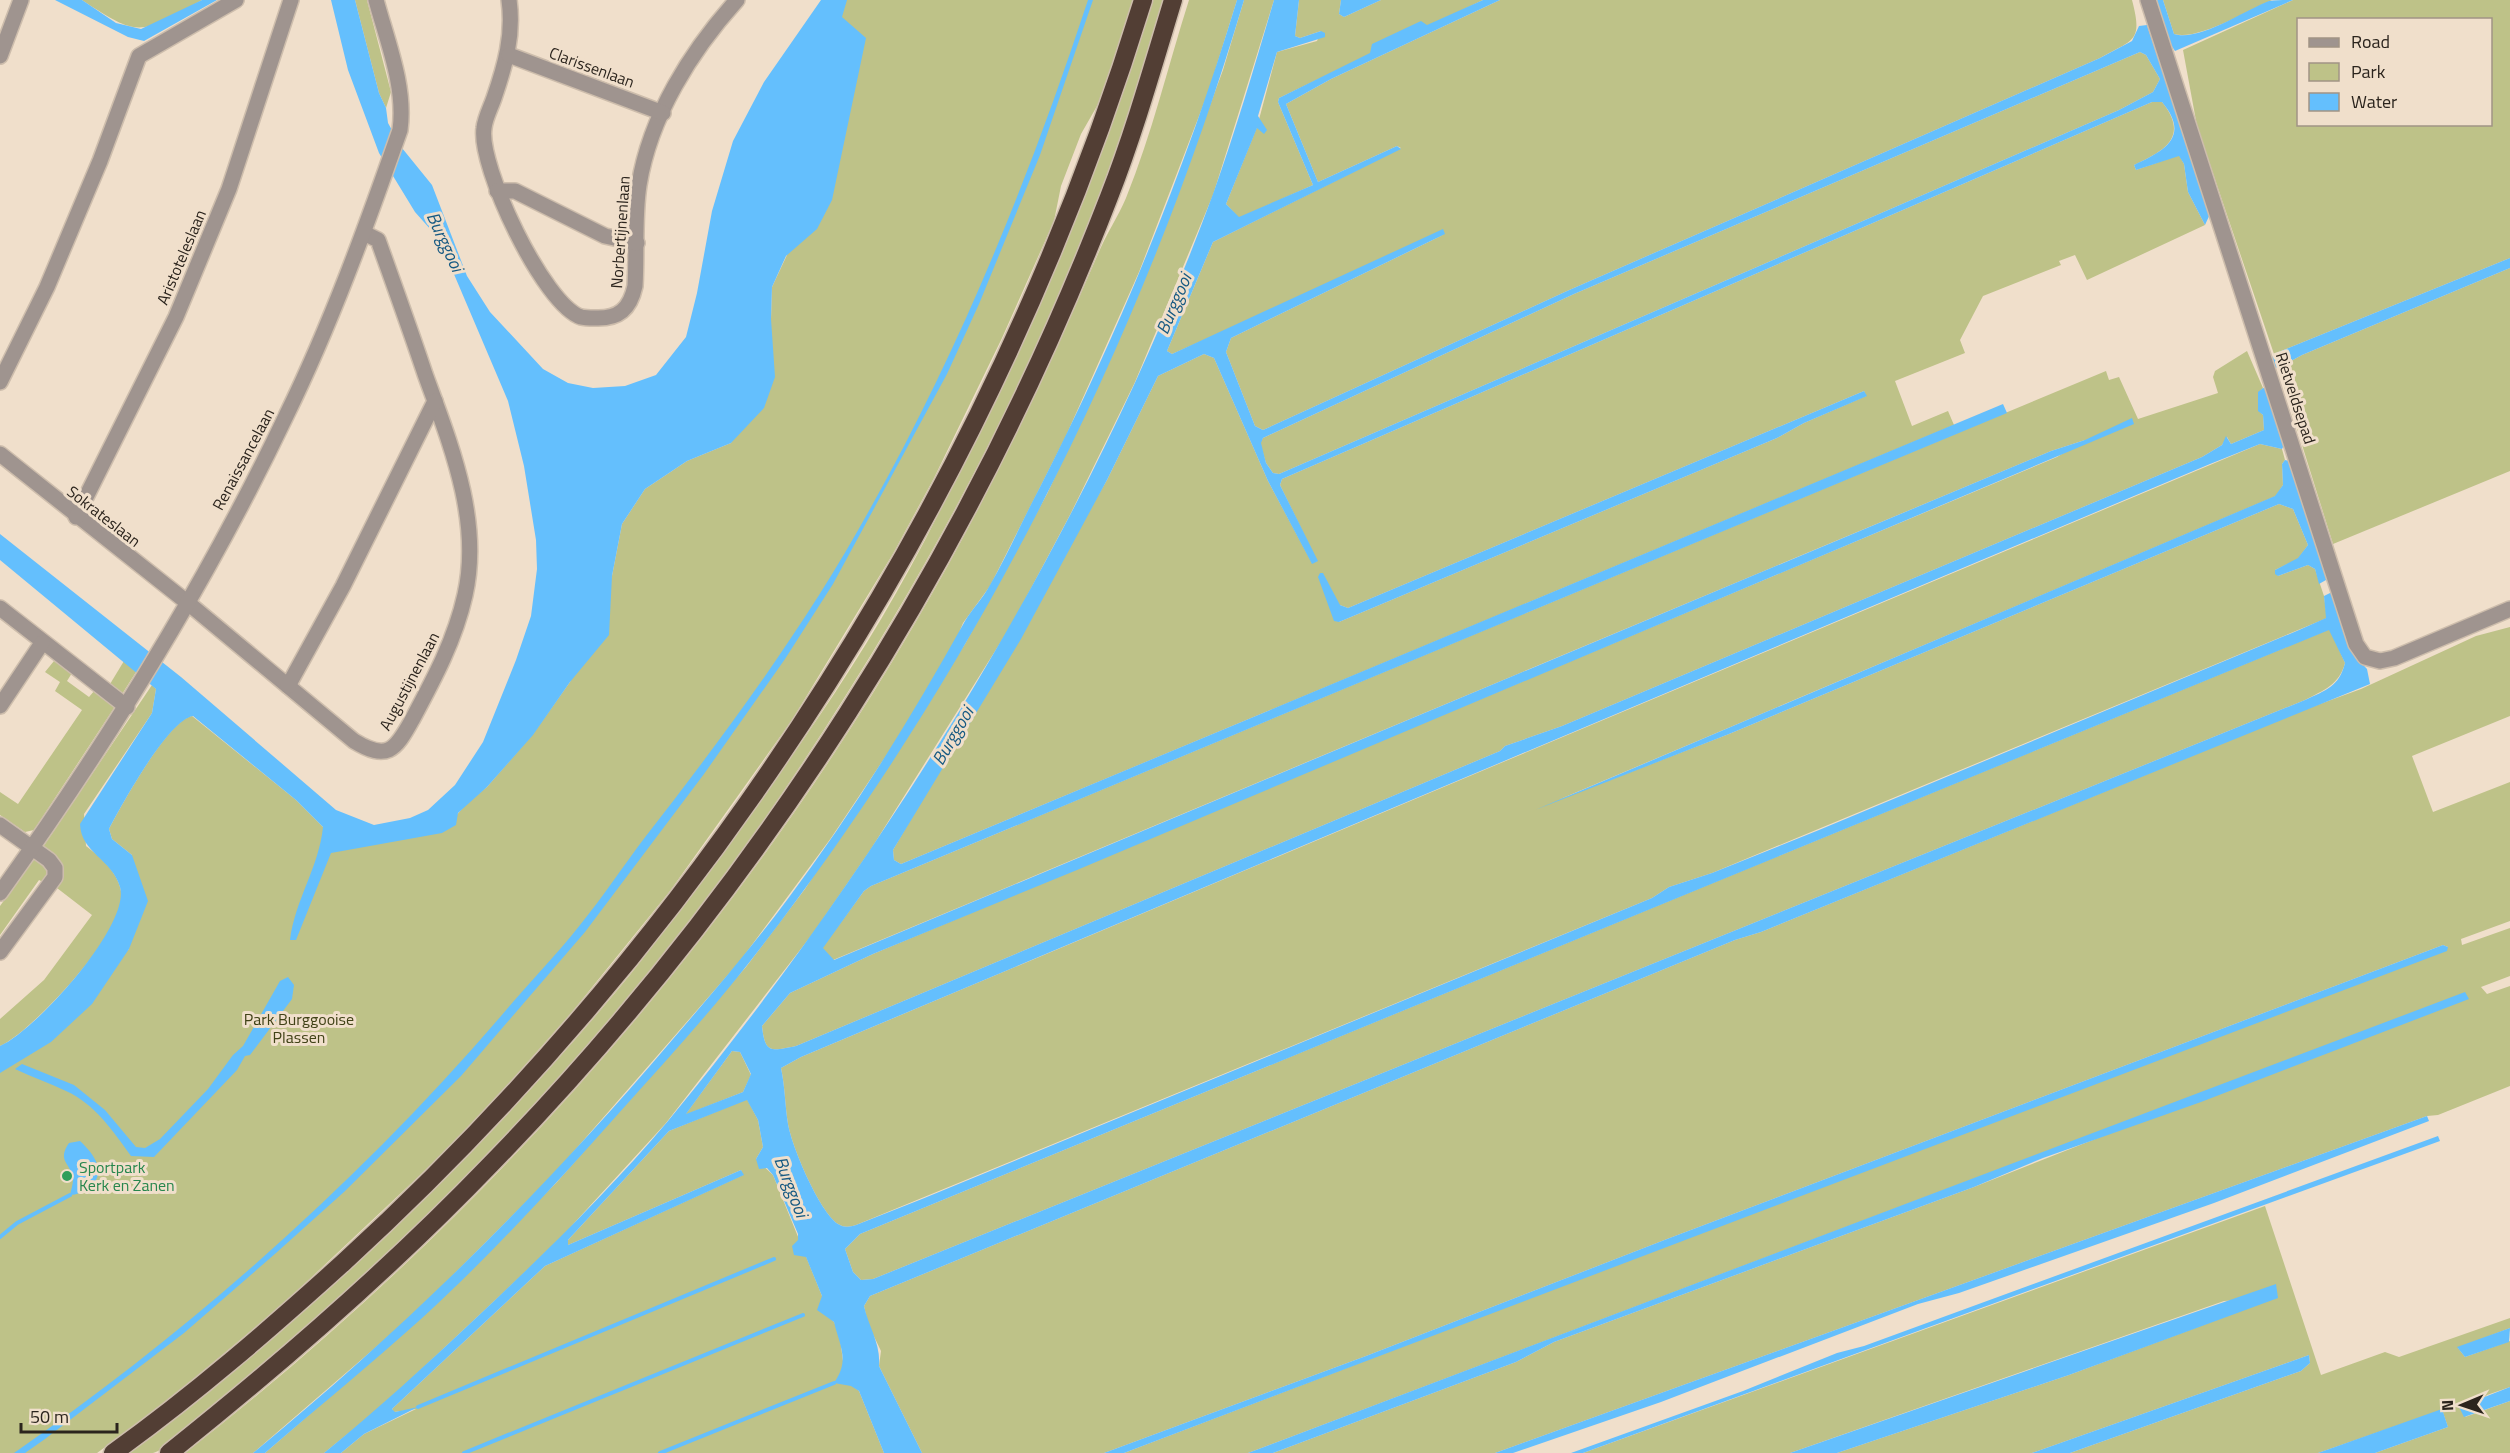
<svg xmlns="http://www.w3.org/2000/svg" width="2510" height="1453" font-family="'Titillium Web',sans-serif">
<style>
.green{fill:#bec288;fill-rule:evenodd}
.water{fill:#64bffd;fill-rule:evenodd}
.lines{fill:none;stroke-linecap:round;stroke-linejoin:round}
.stream{stroke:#64bffd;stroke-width:4}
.street-casing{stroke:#cdbdac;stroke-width:18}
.highway-casing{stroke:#cdbdac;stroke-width:21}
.street{stroke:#9f948f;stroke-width:15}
.highway{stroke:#523e34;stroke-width:18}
.leisure-dot{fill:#2e9e5b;stroke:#f0dfcb;stroke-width:2}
.labels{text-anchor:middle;stroke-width:6;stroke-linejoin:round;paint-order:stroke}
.street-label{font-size:16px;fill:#2b241d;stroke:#f0dfcb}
.park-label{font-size:16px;fill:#404217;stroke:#f0dfcb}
.leisure-label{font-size:16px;fill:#27864d;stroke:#f0dfcb;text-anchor:start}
.water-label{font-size:18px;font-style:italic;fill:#165982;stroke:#f0dfcb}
</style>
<rect width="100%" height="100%" fill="#f0dfcb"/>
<g class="green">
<path d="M82 0H202C140 33 142 40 82 0Z"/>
<polygon points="355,0 367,0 391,92 386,108 379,93"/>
<path d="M846 0H1133L1101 99 1081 134 1061 186 1054 221 1002 338 934 478 894 552 792 720 670 891 572 1012 511 1081 452 1145 282 1305 161 1406 97 1453H0V1062L129 949 132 855 112 839 109 829C121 806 168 720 192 716L296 800 323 827 353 847 455 817 467 803 487 787 533 734 570 682 612 576 622 524 645 489 687 461 731 443 771 319 772 287 787 255 839 17Z"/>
<path d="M1153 0H1165C1102 219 1008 425 892 620 840 707 785 792 726 874 609 1038 467 1186 316 1319 275 1355 232 1391 190 1425 180 1433 165 1450 153 1453 146 1453 134 1453 126 1453 307 1322 471 1164 615 993 656 945 691 891 730 841 795 754 858 664 910 568 961 475 1002 377 1043 279 1082 187 1121 95 1153 0Z"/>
<path d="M1189 0H1237L1209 90 1139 272 1065 438 990 586 963 623 956 640 904 729 831 838 740 961 554 1174 412 1316 253 1453H185C477 1226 727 945 914 625 984 506 1043 381 1098 254 1106 234 1118 217 1126 198 1152 134 1168 66 1189 0Z"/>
<polygon points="1244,0 1274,0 1213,195 1135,382 1071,513 1012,624 871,849 814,932 666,1123 555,1244 382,1406 324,1453 265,1453 422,1317 557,1182 746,967 805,889 965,644 1047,494 1117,343 1161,238 1223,70"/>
<polygon points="1299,0 1341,0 1339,14 1344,17 1381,0 1483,0 1279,98 1278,102 1313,185 1239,218 1226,204 1257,127 1277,52 1317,41 1321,31 1300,38 1295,36"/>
<path d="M1500 0H2132C2143 42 2134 39 2100 58L1567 291 1263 430 1255 426 1226 352 1231 338 1445 234 1172 354 1167 351 1213 242 1401 148 1397 146 1318 182 1286 104 1331 79Z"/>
<path d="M2163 0H2272C2249 10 2198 41 2174 34Z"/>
<path d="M2293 0H2510V258L2274 354 2197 126 2183 50ZM2298 20H2490V124H2298Z"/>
<polygon points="2140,52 2146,55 2160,79 2153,92 2119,110 1279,474 1273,473 1266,463 1260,443 1263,438 1574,294"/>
<path d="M2152 102H2162C2190 137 2164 151 2134 165L2136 170 2179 155 2184 164 2188 192 2205 225 2087 280 2075 255 2059 261 2061 265 1983 296 1960 340 1965 353 1895 381 1912 426 1948 411 1954 425 901 864 894 860 893 850 1107 480 1158 376 1204 354 1214 358 1268 481 1312 563 1317 561 1280 485 1282 479ZM1864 391 1866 396 1804 423 1777 438 1339 622 1340 605 1348 608Z"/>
<polygon points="2510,268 2510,471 2333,544 2278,368 2302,355"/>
<path d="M2247 351 2263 388 2258 393V410L2263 415 2264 430 2231 444 2227 437 2222 445 2202 457 1562 726 1505 746 1500 751 796 1046C771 1051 765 1054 762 1026L790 993 873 954 2057 457 2085 440 2051 451 833 960 822 948 864 891 871 886 2106 371 2109 380 2119 377 2138 419 2218 393 2213 377 2215 371Z"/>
<path d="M2260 444 2282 449 2285 460 2282 464 2283 485 2276 496 1558 800 1729 734 2279 504 2293 509 2308 545 2298 559 2275 570 2278 576 2308 565 2315 569 2324 596 2327 618 1712 873 1669 887 1652 898 856 1225C849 1227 845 1228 838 1224 819 1211 792 1147 788 1124 785 1105 785 1087 781 1068L801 1057Z"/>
<polygon points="2510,627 2510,716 2412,756 2433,812 2510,782 2510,921 2461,939 2462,945 2510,928 2510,976 2481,987 2487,994 2510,986 2510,1086 2438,1115 2427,1116 1495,1453 1273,1453 1516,1362 1554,1342 1974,1187 2465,993 1248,1453 1124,1453 2448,947 2443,945 1667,1239 1366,1356 1104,1453 922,1453 879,1366 881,1351 868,1324 864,1306 870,1296 1735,940 1761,932 2309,708 2361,689 2476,636"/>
<path d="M2330 629 2345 663C2339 685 2324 690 2305 700L873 1279 861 1280 853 1272 845 1249 860 1234Z"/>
<polygon points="54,661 72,673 67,681 89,697 95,690 116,705 34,830 25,832 0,815 0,792 18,804 82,710 55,691 60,682 45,672"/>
<polygon points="124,661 136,672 119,699 107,689"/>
<path d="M152 685 156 689 152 713 84 814 86 846C103 859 120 874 122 897 124 932 32 1032 0 1046V1019L44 980 92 915 57 888C67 869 56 861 43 847Z"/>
<polygon points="34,859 48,866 49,875 45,883 39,880 0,935 0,906"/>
<polygon points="732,1051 740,1052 751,1075 743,1092 685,1115"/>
<path d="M747 1099 758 1120 763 1147 756 1159 773 1175 822 1296C823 1302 824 1310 827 1315 828 1316 832 1320 834 1322 847 1345 836 1375 859 1391L884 1453H341L364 1434 416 1409 394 1412 392 1409 545 1266 743 1175 741 1170 568 1245V1240L669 1131Z"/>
<polygon points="2265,1206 2321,1375 2385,1352 2399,1357 2510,1318 2510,1328 2458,1348 2465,1357 2510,1341 2510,1387 2487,1395 2465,1417 2510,1401 2510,1453 2375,1453 2448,1427 2442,1410 2318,1453 2070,1453 2301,1371 2310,1363 2309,1355 2032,1453 1837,1453 2069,1375 2278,1297 2224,1301 1790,1453 1583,1453"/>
</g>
<g class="water">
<polygon points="55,0 82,0 116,23 141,29 202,0 217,0 144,41 128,37"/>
<path d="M331 0H355L379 93 386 108 388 123 402 148 432 185 467 276 490 312 543 369 568 383 593 388 625 386 656 375 686 337 697 293 712 211 733 141 764 82 821 0H847L842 17 866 38 832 200 817 229 786 256 772 287 771 319 775 377 764 408 731 443 687 461 645 489 622 524 612 576 609 635 570 682 533 735 487 787 458 813 456 825 442 833 331 853 296 940H290C295 900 319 867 323 827L296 800 193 716C168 720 121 806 109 829L112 839 132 855 148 901 129 949 92 1004 51 1042 0 1073V1046C35 1031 131 925 120 887 112 859 81 853 80 824L152 713 156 689 0 560V534L181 677 336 810 374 825 410 818 428 810 455 785 483 742 516 660 531 616 537 569 536 540 524 466 508 401 439 239 415 212 379 153 348 70Z"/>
<path d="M1088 0H1093L1040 155 979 304 947 374 833 584 785 659 704 774 585 932 461 1076 344 1192 276 1253 184 1333 45 1439 25 1453H14C194 1328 365 1176 507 1009 531 981 557 954 580 925 603 897 623 866 646 836 727 732 806 625 870 509 961 347 1030 176 1088 0Z"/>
<path d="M1237 0H1244C1141 347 971 680 748 964 707 1016 663 1064 619 1113 556 1184 491 1255 421 1319 370 1365 317 1408 265 1453H253C404 1329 541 1194 667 1046 708 998 749 951 787 900 853 812 911 718 965 621 972 609 983 598 990 585 1008 554 1022 521 1039 489 1119 333 1186 168 1237 0Z"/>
<path d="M1274 0H1299L1295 36 1300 38 1321 31 1325 33V37L1277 52 1258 116 1267 130 1264 134 1257 128 1226 204 1239 217 1313 185 1278 102 1279 98 1370 53 1372 44 1421 21 1427 25 1483 0H1500L1331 79 1286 104 1318 182 1397 146 1401 149 1213 242 1167 351 1172 354 1443 229 1445 234 1231 338 1226 352 1255 426 1263 430 1567 291 2100 58 2132 41 2139 26 2147 25 2210 214 2205 225 2188 192 2184 164 2179 156 2136 170 2134 165C2164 151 2191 137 2162 102H2152L1282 479 1280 485 1318 561 1312 564 1268 481 1214 358 1204 354 1158 376 1107 480 1021 639 893 850 894 860 901 864 2003 404 2007 413 871 886 864 891 823 948 834 960 2051 451 2085 440 2132 418 2134 424 1077 870 873 954 790 993 762 1026C765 1054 771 1051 796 1046L1500 751 1505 746 1562 726 2202 457 2222 445 2226 436 2231 444 2264 430 2263 415 2258 411V392L2263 388 2267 389 2285 443 2282 449 2260 444 2210 464 801 1057 781 1068C785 1087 785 1105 788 1124 792 1147 819 1211 838 1224 845 1228 849 1227 856 1225L922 1199 1652 898 1669 887 1712 873 1819 830 2299 630 2326 618 2324 596 2332 592 2353 654 2367 669 2370 684 1761 932 1735 940 870 1296 864 1306C869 1328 881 1344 879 1366L922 1453H884L859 1391 851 1386 834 1383C850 1360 840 1347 834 1322L817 1310 822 1296 806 1257 794 1255 792 1246 798 1240V1234L773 1175 767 1168 759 1169 756 1159 763 1147 758 1120 747 1100 669 1131 568 1240V1245L741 1170 744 1175 545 1266 392 1409 395 1412 418 1407 364 1434 341 1453H324C377 1410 427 1364 476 1318 543 1255 609 1191 668 1121 775 992 872 853 960 710 1059 547 1147 374 1213 194 1236 130 1255 65 1274 0ZM2140 52 2146 55 2160 79 2153 92 2119 110 1279 474 1273 473 1266 463 1261 443 1263 438 1574 294ZM2329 630 2345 663C2339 687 2326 690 2305 700L873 1279 861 1280 853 1272 845 1249 860 1234ZM732 1051 740 1052 751 1074 743 1092 686 1114Z"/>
<polygon points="1341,0 1381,0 1344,17 1339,14"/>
<path d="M2156 0H2163L2174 34C2199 42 2245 10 2269 1 2276 0 2285 0 2293 0L2175 51 2171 45Z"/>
<polygon points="2510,258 2510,268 2302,355 2278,368 2275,367 2272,358 2274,354"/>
<polygon points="1864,391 1867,396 1804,423 1777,438 1339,622 1334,621 1318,577 1320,573 1323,573 1340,605 1348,608"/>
<polygon points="2285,460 2293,462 2327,572 2326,580 2319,584 2315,569 2308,565 2278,576 2275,574 2275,570 2298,558 2308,545 2293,509 2279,504 1729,734 1535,810 2275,496 2283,485 2282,464"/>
<polygon points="2443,945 2448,947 2447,951 1124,1453 1104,1453 1366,1356 1667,1239"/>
<path d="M288 977 294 985 292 999 250 1055 245 1056 237 1070 154 1157 131 1156C113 1131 95 1104 66 1091 49 1083 32 1077 15 1069L22 1064 74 1085 105 1110 136 1147 145 1148 160 1139 208 1089 233 1055 243 1046 280 981Z"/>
<polygon points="2465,992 2469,999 2201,1102 2043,1158 1974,1187 1554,1342 1516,1362 1273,1453 1248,1453"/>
<polygon points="2427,1116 2429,1121 2214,1203 1959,1293 1918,1304 1661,1402 1513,1453 1495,1453"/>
<polygon points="2438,1136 2440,1141 1583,1453 1571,1453 1743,1391 1837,1353 1864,1346"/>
<path d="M80 1141C94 1154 109 1174 88 1188 82 1192 77 1195 70 1195 71 1190 73 1184 73 1180 72 1163 56 1162 69 1143Z"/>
<polygon points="2276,1284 2278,1298 2069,1375 1837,1453 1790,1453"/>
<polygon points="2510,1328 2509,1342 2465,1357 2457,1347"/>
<polygon points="2309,1355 2310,1363 2301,1371 2070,1453 2032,1453"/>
<polygon points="2510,1387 2510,1401 2464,1417 2459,1407"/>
<polygon points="2442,1409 2448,1427 2375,1453 2318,1453"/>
</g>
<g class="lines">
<g class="stream">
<polyline points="0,1237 17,1223 70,1195"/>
<polyline points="418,1407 774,1259"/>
<polyline points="464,1453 803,1315"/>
<polyline points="660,1453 834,1383"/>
</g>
<g class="street-casing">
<g id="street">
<path d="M509 0C514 35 505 66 494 98 491 107 485 118 484 128 478 166 544 305 581 317 585 318 591 318 595 318 619 319 630 309 635 286 637 253 634 217 639 185 650 116 691 51 737 0"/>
<polyline points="2148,0 2356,644 2365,657 2380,661 2394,658 2510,609"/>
<polyline points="509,55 663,113"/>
<polyline points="0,56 21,0"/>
<polyline points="497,191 515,191 605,236 637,243"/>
<polyline points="0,382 47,287 100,161 139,56 236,0"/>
<path d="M0 454 188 603 354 741C387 761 395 751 412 720 434 679 455 640 465 595 482 520 450 443 425 374 410 329 394 285 378 240L364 233"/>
<polyline points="76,517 176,317 229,189 291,0"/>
<polyline points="0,608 127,707"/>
<polyline points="288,686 343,586 435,401"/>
<polyline points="0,706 42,643"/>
<polyline points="0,825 49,860 55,868 55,877 0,952"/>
<path d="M0 893C108 742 206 584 286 416 331 324 366 227 400 130 406 87 387 41 376 0"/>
</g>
</g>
<g class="highway-casing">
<g id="highway">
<path d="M113 1453C194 1395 270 1329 344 1262 715 922 995 481 1143 0"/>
<path d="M169 1453C282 1363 391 1268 491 1164 758 890 971 555 1109 197 1134 133 1153 66 1173 0"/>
</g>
</g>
<use href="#street" class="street"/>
<use href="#highway" class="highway"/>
</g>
<circle class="leisure-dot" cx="67" cy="1176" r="6"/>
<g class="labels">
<g class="street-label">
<text transform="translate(592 67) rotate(20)" y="6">Clarissenlaan</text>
<text transform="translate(620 232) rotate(-86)" y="6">Norbertijnenlaan</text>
<text transform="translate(181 257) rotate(-67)" y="6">Aristoteleslaan</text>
<text transform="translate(2296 398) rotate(72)" y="6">Rietveldsepad</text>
<text transform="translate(243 459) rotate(-62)" y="6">Renaissancelaan</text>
<text transform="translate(104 516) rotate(38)" y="6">Sokrateslaan</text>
<text transform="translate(409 681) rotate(-62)" y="6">Augustijnenlaan</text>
</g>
<g class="park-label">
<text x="299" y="1025">Park Burggooise<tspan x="299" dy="18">Plassen</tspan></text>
</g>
<g class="leisure-label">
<text x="79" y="1173">Sportpark<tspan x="79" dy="18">Kerk en Zanen</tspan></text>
</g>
<g class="water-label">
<text transform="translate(445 242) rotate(65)" y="6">Burggooi</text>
<text transform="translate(1174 304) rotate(-67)" y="6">Burggooi</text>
<text transform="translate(953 736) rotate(-60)" y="6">Burggooi</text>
<text transform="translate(791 1187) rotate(69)" y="6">Burggooi</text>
</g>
</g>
<rect x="2297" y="18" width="195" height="108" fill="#f0dfcb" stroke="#a19485" stroke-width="1.5"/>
<rect x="2309" y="38" width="30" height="9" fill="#9f948f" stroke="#a19485" stroke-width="1.5"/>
<text x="2351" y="48" font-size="18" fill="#2b241d">Road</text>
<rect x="2309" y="63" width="30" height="18" fill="#bec288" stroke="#a19485" stroke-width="1.5"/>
<text x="2351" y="78" font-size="18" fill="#2b241d">Park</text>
<rect x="2309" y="93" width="30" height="18" fill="#64bffd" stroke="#a19485" stroke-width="1.5"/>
<text x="2351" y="108" font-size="18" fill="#2b241d">Water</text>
<g transform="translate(2462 1405) rotate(268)" stroke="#f0dfcb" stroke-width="4.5" paint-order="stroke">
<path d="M0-4.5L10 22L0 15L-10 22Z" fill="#2b241d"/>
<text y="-9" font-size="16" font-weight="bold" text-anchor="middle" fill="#2b241d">N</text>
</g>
<path d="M21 1423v9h96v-9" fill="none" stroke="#2b241d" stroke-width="3"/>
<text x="30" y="1423" font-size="18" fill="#2b241d" stroke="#f0dfcb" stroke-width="4.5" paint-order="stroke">50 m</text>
</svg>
